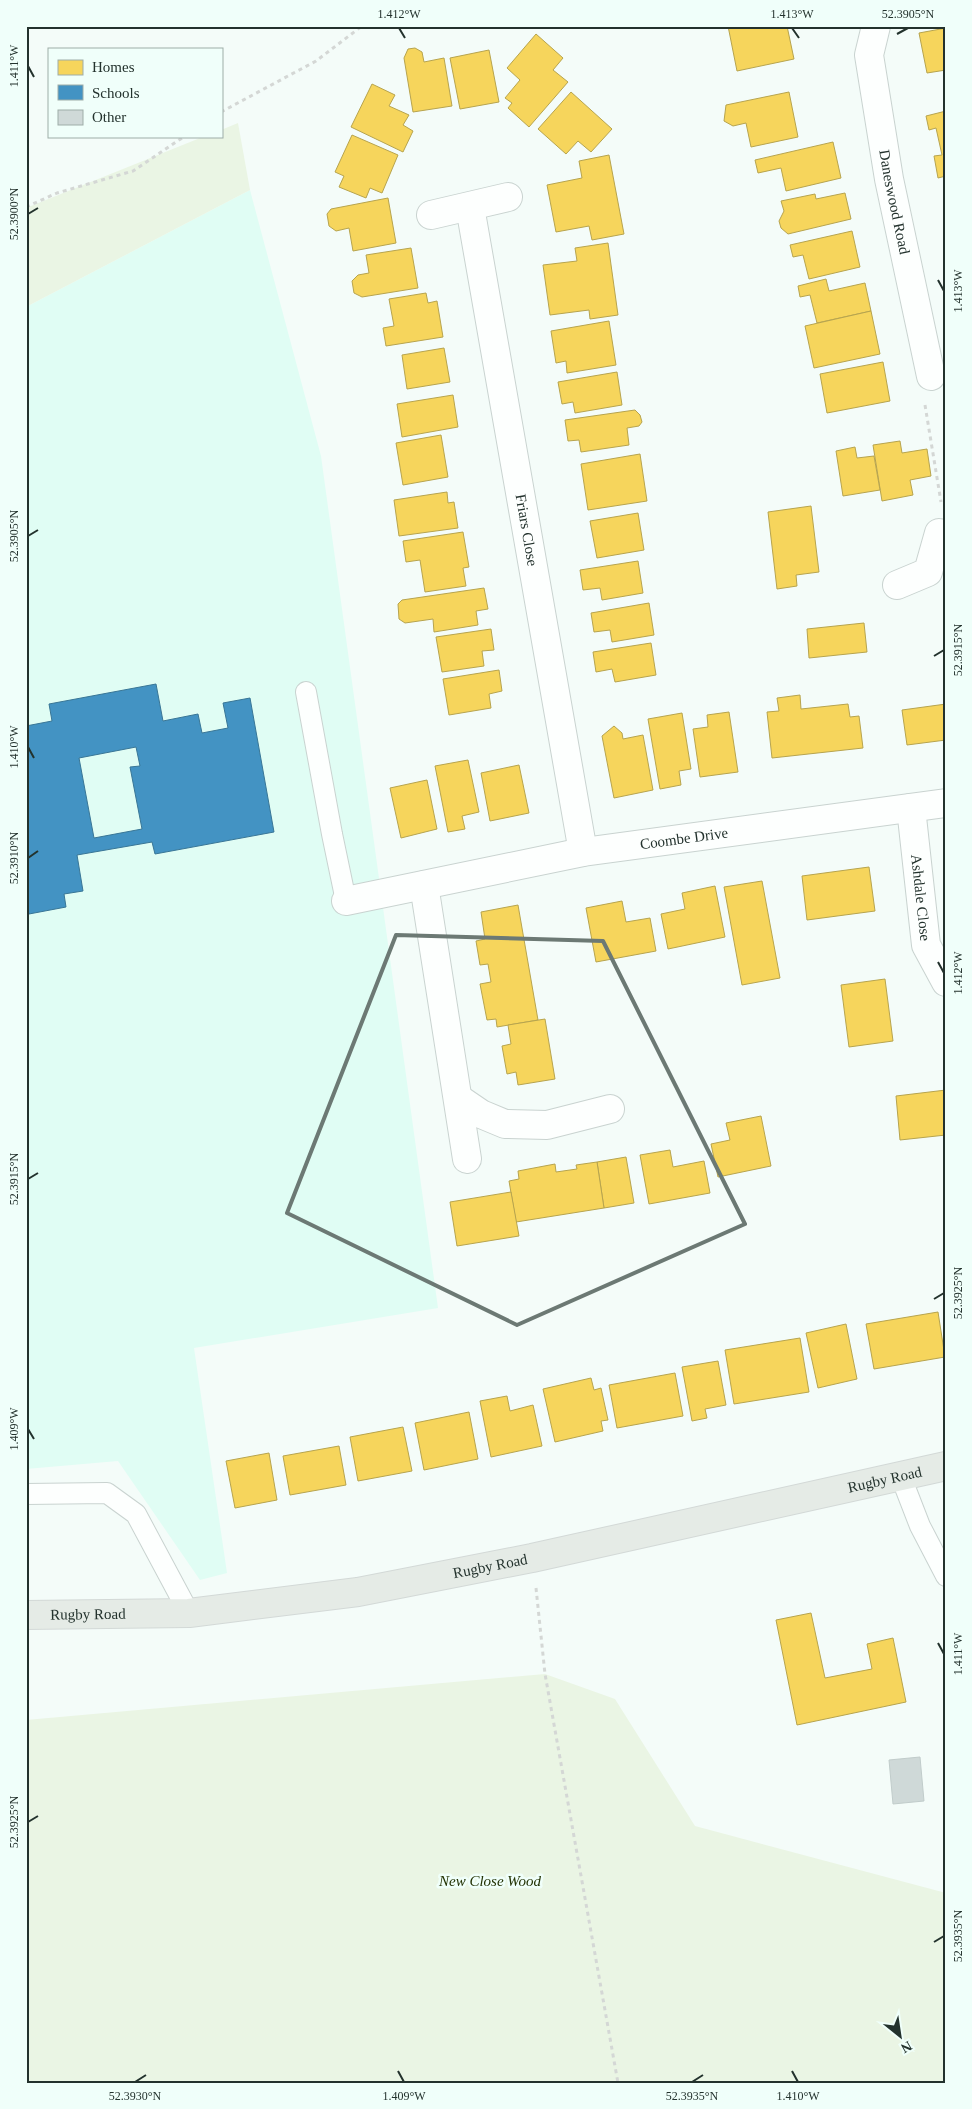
<svg xmlns="http://www.w3.org/2000/svg" width="972" height="2109" font-family="Georgia,serif">
<style>
.built{fill:#e0fdf4}
.green{fill:#eaf5e4}
.homes{fill:#f6d55c;stroke:#b7a44e}
.schools{fill:#4393c3;stroke:#397696;fill-rule:evenodd}
.building{fill:#cfd9d8;stroke:#c1cccb}
.lines{fill:none;stroke-linecap:round;stroke-linejoin:round}
.lane-casing{stroke:#c9d3d0;stroke-width:22}
.street-casing{stroke:#c9d3d0;stroke-width:30}
.primary-casing{stroke:#d3d9d7;stroke-width:30}
.path{stroke:#d4d7d5;stroke-width:3;stroke-dasharray:4 4;stroke-linecap:butt}
.lane{stroke:#fdfffe;stroke-width:20}
.street{stroke:#fdfffe;stroke-width:28}
.primary{stroke:#e5ebe6;stroke-width:28}
.marked{fill:none;stroke:#6c7974;stroke-width:4;stroke-linejoin:round}
.ticks{fill:none;stroke:#23322d;stroke-width:2}
.labels{text-anchor:middle;stroke-width:5;stroke-linejoin:round;paint-order:stroke}
.street-label{font-size:15px;fill:#23322d;stroke:#f0fffa}
.park-label{font-size:15px;font-style:italic;fill:#233304;stroke:#f0fffa}
.neatline{fill:none;stroke:#23322d;stroke-width:2}
.ticks-label{font-size:12px;text-anchor:middle;fill:#23322d}
</style>
<rect width="100%" height="100%" fill="#f4fcf9"/>
<polygon class="built" points="250,190 321,456 438,1308 194,1348 227,1573 200,1580 118,1461 26,1469 26,307"/>
<g class="green">
<polygon points="238,123 250,190 26,307 26,208 205,136 221,136 221,130"/>
<polygon points="545,1674 615,1699 695,1826 946,1893 946,2083 26,2083 26,1720"/>
</g>
<g class="homes">
<polygon points="728,26 787,26 794,59 737,71"/>
<polygon points="946,28 946,70 927,73 919,33"/>
<polygon points="536,34 563,58 553,70 568,82 529,127 508,108 512,103 505,98 520,80 507,68"/>
<polygon points="415,48 422,52 424,62 444,58 452,106 413,112 404,58 408,49"/>
<polygon points="489,50 499,102 460,109 450,58"/>
<polygon points="372,84 395,95 389,106 409,115 403,125 413,131 403,152 351,127"/>
<polygon points="571,92 612,129 591,152 578,141 566,154 538,129"/>
<polygon points="789,92 798,137 751,147 746,123 733,126 724,121 726,105"/>
<polygon points="946,111 946,176 938,178 934,156 942,155 936,128 929,130 926,116"/>
<polygon points="352,135 398,155 382,193 370,188 366,198 339,187 344,176 335,172"/>
<polygon points="833,142 841,178 786,191 781,168 758,173 755,160"/>
<polygon points="609,155 624,234 592,240 589,226 556,232 547,185 582,178 579,161"/>
<polygon points="845,193 851,219 788,234 781,228 779,221 784,211 781,201 815,194 816,199"/>
<polygon points="388,198 396,243 353,251 349,228 336,231 329,226 327,214 331,209"/>
<polygon points="852,231 860,267 809,279 803,255 793,257 790,245"/>
<polygon points="608,243 618,315 590,319 589,310 550,315 543,265 577,261 575,248"/>
<polygon points="411,248 418,288 362,297 354,293 352,281 358,275 369,273 366,255"/>
<polygon points="826,279 829,291 865,283 871,311 817,323 810,295 800,297 798,286"/>
<polygon points="426,293 428,303 437,301 443,337 386,346 383,328 394,326 389,299"/>
<polygon points="871,311 880,354 814,368 805,326"/>
<polygon points="609,321 616,365 567,373 566,361 556,363 551,331"/>
<polygon points="444,348 450,382 407,389 402,355"/>
<polygon points="883,362 890,401 827,413 820,374"/>
<polygon points="617,372 622,405 575,413 573,402 562,404 558,382"/>
<polygon points="453,395 458,427 402,437 397,404"/>
<polygon points="635,410 640,415 642,422 639,426 627,428 629,445 581,452 579,440 568,441 565,420"/>
<polygon points="441,435 448,477 403,485 396,443"/>
<polygon points="900,441 902,453 927,449 931,476 910,480 913,495 882,501 873,445"/>
<polygon points="855,447 857,458 874,456 880,490 843,496 836,451"/>
<polygon points="640,454 647,501 588,510 581,464"/>
<polygon points="447,492 448,503 454,502 458,528 399,536 394,500"/>
<polygon points="811,506 819,572 796,575 797,586 777,589 768,512"/>
<polygon points="638,513 644,550 597,558 590,521"/>
<polygon points="463,532 469,567 463,568 466,586 425,592 420,560 406,562 403,541"/>
<polygon points="638,561 643,593 602,600 600,588 583,590 580,570"/>
<polygon points="484,588 488,609 476,611 478,625 434,632 433,619 405,623 399,619 398,604 402,600"/>
<polygon points="649,603 654,635 612,642 610,630 594,632 591,613"/>
<polygon points="864,623 867,652 809,658 807,629"/>
<polygon points="491,629 494,650 482,651 484,666 442,672 436,637"/>
<polygon points="651,643 656,675 615,682 612,669 596,672 593,652"/>
<polygon points="499,670 502,691 489,694 491,708 449,715 443,679"/>
<polygon points="800,695 801,709 848,704 850,717 859,716 863,748 772,758 767,712 779,711 777,698"/>
<polygon points="946,704 946,740 907,745 902,710"/>
<polygon points="729,712 738,772 700,777 693,729 708,727 707,715"/>
<polygon points="682,713 691,769 679,771 681,785 660,789 648,719"/>
<polygon points="614,726 622,733 623,739 643,735 653,790 614,798 602,736"/>
<polygon points="468,760 479,812 462,816 465,829 448,832 435,766"/>
<polygon points="519,765 529,813 490,821 481,773"/>
<polygon points="427,780 437,829 401,838 390,788"/>
<polygon points="869,867 875,911 807,920 802,876"/>
<polygon points="762,881 780,978 742,985 724,887"/>
<polygon points="715,886 725,937 668,949 661,914 685,909 682,893"/>
<polygon points="622,901 626,922 650,918 656,951 596,962 586,908"/>
<polygon points="518,905 538,1020 497,1027 496,1019 487,1020 480,984 491,982 488,964 480,965 476,941 485,939 481,912"/>
<polygon points="885,979 893,1041 849,1047 841,985"/>
<polygon points="545,1019 555,1079 518,1085 516,1072 507,1074 502,1046 511,1044 508,1025"/>
<polygon points="946,1090 946,1135 900,1140 896,1096"/>
<polygon points="761,1116 771,1166 718,1177 711,1144 730,1140 726,1123"/>
<polygon points="670,1150 673,1167 704,1161 710,1193 649,1204 640,1155"/>
<polygon points="626,1157 634,1203 604,1208 597,1162"/>
<polygon points="597,1162 604,1208 516,1222 509,1181 519,1179 518,1171 555,1164 556,1172 577,1169 576,1165"/>
<polygon points="511,1192 519,1236 457,1246 450,1202"/>
<polygon points="938,1312 945,1357 874,1369 866,1324"/>
<polygon points="846,1324 857,1379 818,1388 806,1333"/>
<polygon points="800,1338 809,1392 734,1404 725,1350"/>
<polygon points="718,1361 726,1405 705,1409 707,1418 692,1421 682,1367"/>
<polygon points="675,1373 683,1416 617,1428 609,1385"/>
<polygon points="591,1378 594,1390 601,1388 608,1420 601,1421 603,1431 555,1442 543,1389"/>
<polygon points="507,1396 510,1411 533,1405 542,1446 491,1457 480,1401"/>
<polygon points="469,1412 478,1459 424,1470 415,1423"/>
<polygon points="403,1427 412,1471 358,1481 350,1437"/>
<polygon points="339,1446 346,1485 290,1495 283,1456"/>
<polygon points="269,1453 277,1500 235,1508 226,1461"/>
<polygon points="811,1613 825,1678 872,1669 867,1644 893,1638 906,1702 797,1725 776,1620"/>
</g>
<path class="schools" d="M156 684 163 721 198 714 202 733 228 728 223 703 250 698 274 832 155 854 152 842 77 855 83 891 64 894 66 907 29 914 26 902V726L52 721 49 704ZM136 747 140 766 130 767 142 829 94 838 79 758Z"/>
<polygon class="building" points="920,1757 924,1801 893,1804 889,1760"/>
<g class="lines">
<g class="lane-casing">
<g id="lane">
<polyline points="306,692 332,834 346,901"/>
<polyline points="901,1477 920,1526 946,1576"/>
<polyline points="26,1494 107,1493 136,1514 189,1613"/>
</g>
</g>
<g class="street-casing">
<g id="street">
<path id="s1" d="M876 26 869 55 889 179 931 376"/>
<path id="s2" d="M470 207 583 852"/>
<polyline points="431,215 508,197"/>
<polyline points="897,585 928,572 939,533"/>
<path id="s3" d="M911 808 926 945 946 982"/>
<polyline points="424,885 467,1159"/>
<path id="s4" d="M346 901 583 852 946 803"/>
<polyline points="459,1099 481,1114 505,1124 547,1125 610,1109"/>
</g>
</g>
<g class="primary-casing">
<g id="primary">
<path id="s5" d="M26 1615 189 1613 358 1592 532 1558 946 1466"/>
</g>
</g>
<g class="path">
<polyline points="221,112 316,61 362,26"/>
<polyline points="26,207 57,193 133,171 185,136"/>
<polyline points="925,405 941,502"/>
<polyline points="536,1588 545,1674 618,2083"/>
</g>
<use href="#lane" class="lane"/>
<use href="#street" class="street"/>
<use href="#primary" class="primary"/>
</g>
<path class="marked" d="M396 935 603 941 745 1224 517 1325 287 1213Z"/>
<path class="ticks" d="M399 28 405 38M792 28 799 38M897 34 908 28M28 66 34 77M28 214 38 208M938 280 944 291M28 536 38 530M934 656 944 650M28 747 34 758M28 858 38 851M938 962 944 973M28 1179 38 1173M934 1299 944 1293M28 1429 34 1439M938 1643 944 1654M28 1822 38 1816M934 1942 944 1936M398 2071 404 2082M792 2071 798 2082M135 2082 146 2075M692 2082 703 2075"/>
<g class="labels">
<g class="street-label">
<text dy="5" stroke="none"><textPath href="#s1" startOffset="179">Daneswood Road</textPath></text>
<text dy="5" stroke="none"><textPath href="#s2" startOffset="328">Friars Close</textPath></text>
<text dy="5" stroke="none"><textPath href="#s4" startOffset="344">Coombe Drive</textPath></text>
<text dy="5" stroke="none"><textPath href="#s3" startOffset="90">Ashdale Close</textPath></text>
<text dy="5" stroke="none"><textPath href="#s5" startOffset="872">Rugby Road</textPath></text>
<text dy="5" stroke="none"><textPath href="#s5" startOffset="468">Rugby Road</textPath></text>
<text dy="5" stroke="none"><textPath href="#s5" startOffset="62">Rugby Road</textPath></text>
</g>
<g class="park-label">
<text x="490" y="1886">New Close Wood</text>
</g>
</g>
<rect width="972" height="2109" fill="none" stroke="#f0fffa" stroke-width="55"/>
<rect x="48" y="48" width="175" height="90" fill="#f0fffa" stroke="#9eada8"/>
<rect x="58" y="60" width="25" height="15" fill="#f6d55c" stroke="#9eada8"/>
<text x="92" y="72" font-size="15" fill="#23322d">Homes</text>
<rect x="58" y="85" width="25" height="15" fill="#4393c3" stroke="#9eada8"/>
<text x="92" y="98" font-size="15" fill="#23322d">Schools</text>
<rect x="58" y="110" width="25" height="15" fill="#cfd9d8" stroke="#9eada8"/>
<text x="92" y="122" font-size="15" fill="#23322d">Other</text>
<g transform="translate(900 2036) rotate(150)" stroke="#f0fffa" stroke-width="4" paint-order="stroke">
<path d="M0-4L9 19L0 12L-9 19Z" fill="#23322d"/>
<text y="-8" font-size="14" font-weight="bold" text-anchor="middle" fill="#23322d">N</text>
</g>
<rect x="28" y="28" width="916" height="2054" class="neatline"/>
<g class="ticks-label">
<text x="399" y="18">1.412°W</text>
<text x="792" y="18">1.413°W</text>
<text x="908" y="18">52.3905°N</text>
<text transform="translate(14 66) rotate(-90)" y="4">1.411°W</text>
<text transform="translate(14 214) rotate(-90)" y="4">52.3900°N</text>
<text transform="translate(958 291) rotate(-90)" y="4">1.413°W</text>
<text transform="translate(14 536) rotate(-90)" y="4">52.3905°N</text>
<text transform="translate(958 650) rotate(-90)" y="4">52.3915°N</text>
<text transform="translate(14 747) rotate(-90)" y="4">1.410°W</text>
<text transform="translate(14 858) rotate(-90)" y="4">52.3910°N</text>
<text transform="translate(958 973) rotate(-90)" y="4">1.412°W</text>
<text transform="translate(14 1179) rotate(-90)" y="4">52.3915°N</text>
<text transform="translate(958 1293) rotate(-90)" y="4">52.3925°N</text>
<text transform="translate(14 1429) rotate(-90)" y="4">1.409°W</text>
<text transform="translate(958 1654) rotate(-90)" y="4">1.411°W</text>
<text transform="translate(14 1822) rotate(-90)" y="4">52.3925°N</text>
<text transform="translate(958 1936) rotate(-90)" y="4">52.3935°N</text>
<text x="135" y="2100">52.3930°N</text>
<text x="404" y="2100">1.409°W</text>
<text x="692" y="2100">52.3935°N</text>
<text x="798" y="2100">1.410°W</text>
</g>
</svg>
